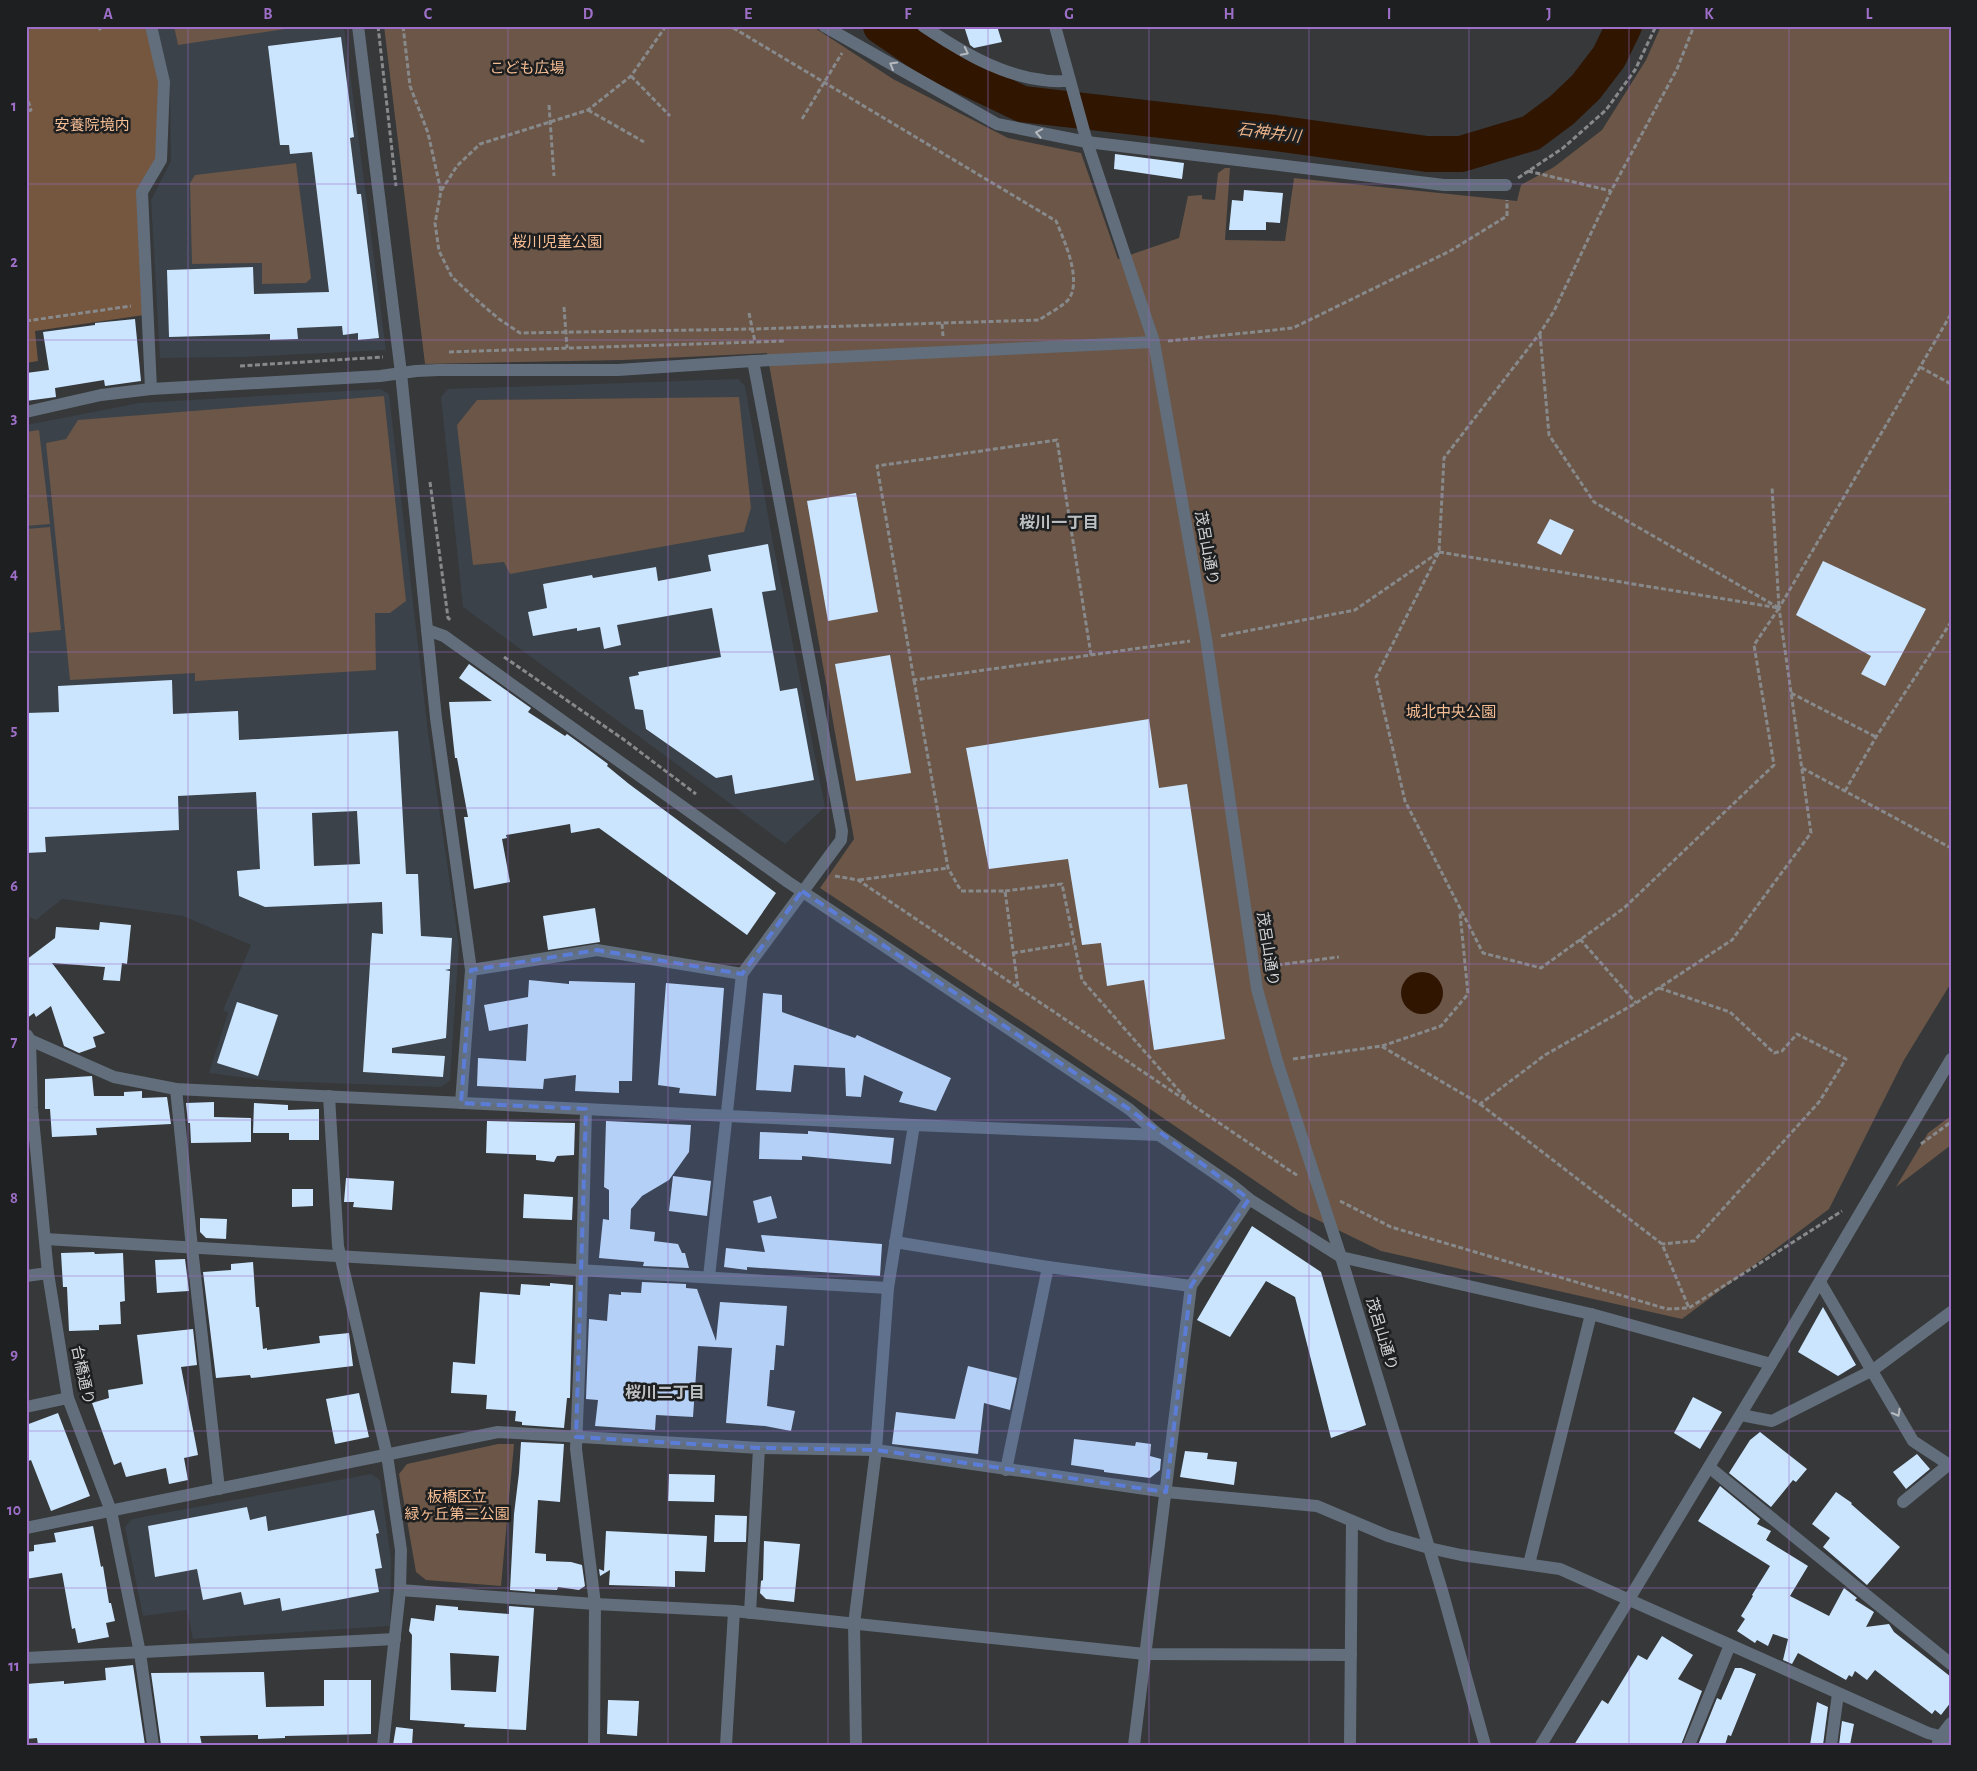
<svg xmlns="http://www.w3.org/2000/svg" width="1977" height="1771" font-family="'Alegreya Sans','Noto Sans JP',sans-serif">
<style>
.built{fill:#3b4249}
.green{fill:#6b5647}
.forest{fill:#75563e}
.water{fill:#301500}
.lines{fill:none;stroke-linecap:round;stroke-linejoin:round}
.river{stroke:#301500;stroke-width:36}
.building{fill:#cbe5ff;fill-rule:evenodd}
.path{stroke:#88898b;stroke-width:3;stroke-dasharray:5 2.5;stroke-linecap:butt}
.minor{stroke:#626e7b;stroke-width:12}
.oneway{stroke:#b6babe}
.marked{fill:#5c7dd7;fill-opacity:0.2;stroke:#5c7dd7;stroke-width:4;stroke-dasharray:10 6;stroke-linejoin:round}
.grid{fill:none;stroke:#9e6fc8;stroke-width:1;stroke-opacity:0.55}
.labels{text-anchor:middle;stroke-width:5;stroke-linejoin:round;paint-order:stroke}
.park-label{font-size:15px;fill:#f6be94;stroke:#1e1f20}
.street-label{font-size:15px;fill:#d2d3d5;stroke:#1e1f20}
.water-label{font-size:16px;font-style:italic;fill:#eab289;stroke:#1e1f20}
.neighbourhood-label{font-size:16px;font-weight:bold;fill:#bdc0c3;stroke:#1e1f20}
.neatline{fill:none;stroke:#9e6fc8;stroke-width:2}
.grid-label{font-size:16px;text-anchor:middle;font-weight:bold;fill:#9e6fc8}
</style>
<rect width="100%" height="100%" fill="#36383a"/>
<g class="built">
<polygon points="156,26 344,26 386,350 243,357 160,358 151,200 171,161 170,86"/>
<polygon points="738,379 745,386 773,543 825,807 785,844 463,607 441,397 448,389"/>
<polygon points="381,389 389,394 428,732 459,945 450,1081 441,1087 272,1081 209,1073 228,1013 223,1010 251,945 183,916 62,899 36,920 26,916 26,425 139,403"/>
<polygon points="371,1474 380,1480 391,1559 390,1626 193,1639 187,1610 143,1616 125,1527 132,1519"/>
</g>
<g class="green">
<polygon points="174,26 305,26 178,45"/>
<polygon points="384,26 812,26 893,79 1008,138 1081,153 1118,259 1179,238 1188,196 1202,195 1202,199 1215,200 1218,173 1225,168 1230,168 1225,240 1285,241 1294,178 1517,201 1521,185 1554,167 1602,130 1646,60 1661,26 1951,26 1951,983 1904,1060 1829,1209 1682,1319 1381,1251 1299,1211 1052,1042 820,888 854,839 767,353 623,360 425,364"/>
<polygon points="296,163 311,278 306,283 262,284 262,263 192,264 190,183 195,175"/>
<polygon points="384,396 406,601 390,613 375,613 376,670 195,681 195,673 70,680 46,443 66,439 78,420"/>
<polygon points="739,397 751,508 744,532 510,574 504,562 473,565 457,425 477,400"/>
<polygon points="39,430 50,524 26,526 26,432"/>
<polygon points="50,527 61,630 26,633 26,529"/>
<polygon points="1951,1116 1951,1145 1896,1187 1928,1133"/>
<polygon points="498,1444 514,1444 501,1586 426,1580 416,1572 399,1474 407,1464"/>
</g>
<polygon class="forest" points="26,26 147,26 159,83 158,155 140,189 144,315 35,331 38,361 26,363"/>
<circle class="water" cx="1422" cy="993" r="21"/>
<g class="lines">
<polyline class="river" points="881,26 934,62 1022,104 1275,133 1427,154 1461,154 1531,133 1562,110 1586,87 1609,57 1624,26"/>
</g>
<g class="building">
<polygon points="964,26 997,26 1002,42 974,48 970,45"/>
<polygon points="341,37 354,137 350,138 357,194 361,194 379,338 358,340 358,333 343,335 342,326 297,328 298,339 270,340 270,334 169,337 167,270 253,267 254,294 329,292 312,152 290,154 289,145 280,145 268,46"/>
<polygon points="1115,154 1184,163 1182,179 1114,169"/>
<polygon points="1244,190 1283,193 1280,223 1266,222 1266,230 1229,230 1232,200 1243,201"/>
<polygon points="135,319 141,381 105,386 104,380 55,388 56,397 26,401 26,373 49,370 43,332 95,325 95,323"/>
<polygon points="856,493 878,612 828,621 807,501"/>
<polygon points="1550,519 1574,530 1561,555 1537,543"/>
<polygon points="768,544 776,590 762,592 780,691 797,688 814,780 735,794 732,775 716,778 646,729 643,710 635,709 629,677 639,675 638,672 721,657 712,608 617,625 621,645 604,649 600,627 577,631 577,628 533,636 528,612 547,608 543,584 592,575 593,578 656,567 658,581 711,571 708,555"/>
<polygon points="1823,561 1926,609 1885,686 1861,674 1871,656 1796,615"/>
<polygon points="890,655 911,773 856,781 835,664"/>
<polygon points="469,664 531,708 528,712 565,736 567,734 585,747 608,764 607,766 629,784 776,893 747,935 599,828 571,833 570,824 506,835 507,838 502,839 510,882 474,889 464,817 468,817 457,758 455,758 449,702 492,701 459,678"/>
<path d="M172 680 173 714 238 711 239 740 398 731 406 874H418L421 936 452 938 450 969 445 970 450 971 446 1038 392 1048V1053L445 1056 443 1077 363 1072 372 933 383 934 382 902 265 907 239 896 237 871 260 869 256 792 178 796 179 830 45 837 46 852 26 853V713L59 712 58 686ZM357 811 360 864 314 866 312 813Z"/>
<polygon points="1149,719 1159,788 1187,784 1225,1039 1154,1050 1144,980 1107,986 1101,943 1082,945 1068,859 989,869 966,748"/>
<polygon points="595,908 600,942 548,950 543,916"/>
<polygon points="100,922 131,925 127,964 122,963 120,981 103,980 105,967 52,963 105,1033 93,1037 96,1047 79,1053 64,1046 51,1006 36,1017 34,1013 26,1019 26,960 55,938 56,927 99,930"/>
<polygon points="529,980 569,984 569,981 635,983 632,1081 619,1081 619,1093 575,1091 576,1075 544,1079 543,1089 477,1086 478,1058 526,1061 528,1024 489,1031 484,1005 528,997"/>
<polygon points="666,983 724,988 716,1096 679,1093 680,1088 658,1085"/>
<polygon points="763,993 782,995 782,1012 855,1038 857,1035 951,1078 936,1111 899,1102 903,1092 864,1075 861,1097 846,1096 845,1068 794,1065 791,1092 756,1090"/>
<polygon points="237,1002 278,1015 258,1076 217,1063"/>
<polygon points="92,1076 94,1096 124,1096 124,1092 142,1091 142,1098 167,1097 171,1124 96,1128 97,1135 52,1137 50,1109 45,1109 45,1079"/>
<polygon points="214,1102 214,1117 251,1118 251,1142 191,1143 190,1123 188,1123 186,1103"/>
<polygon points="254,1103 288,1105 288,1110 319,1109 319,1140 289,1140 289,1133 253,1133"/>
<polygon points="487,1121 575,1123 574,1155 557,1156 554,1162 536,1160 536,1155 486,1153"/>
<polygon points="606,1121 691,1125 689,1152 669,1180 642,1196 631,1209 630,1229 655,1232 654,1241 678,1244 682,1253 685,1253 689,1268 643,1266 644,1262 599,1258 603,1219 609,1220 609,1190 604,1187"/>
<polygon points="808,1131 894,1138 891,1164 802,1156 802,1160 759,1159 760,1132 808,1134"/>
<polygon points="673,1176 711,1181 707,1216 669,1211"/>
<polygon points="346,1178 394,1181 392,1210 353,1207 354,1202 344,1202"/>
<polygon points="292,1189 313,1189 313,1206 292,1207"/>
<polygon points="524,1194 573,1197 572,1220 523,1218"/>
<polygon points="771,1196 777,1218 758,1223 753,1201"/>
<polygon points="200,1218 227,1219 226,1239 206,1238 200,1232"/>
<polygon points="1252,1226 1321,1272 1366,1425 1331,1438 1295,1297 1266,1281 1230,1337 1197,1320"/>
<polygon points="761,1235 882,1244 880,1276 747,1267 747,1270 724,1267 726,1248 765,1252"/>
<polygon points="94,1252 95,1254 123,1253 125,1301 120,1302 121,1324 99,1325 99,1330 69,1331 67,1287 63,1287 61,1253"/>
<polygon points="185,1259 189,1291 157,1293 155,1260"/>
<polygon points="253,1262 256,1307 259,1307 263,1349 267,1348 267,1350 320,1343 319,1336 349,1333 353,1366 251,1378 250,1375 216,1378 203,1272 231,1270 231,1264"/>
<polygon points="642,1282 686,1284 686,1288 697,1289 716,1341 720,1302 787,1306 784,1346 776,1345 774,1370 770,1370 767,1406 795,1411 791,1431 765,1426 726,1423 732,1348 698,1346 693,1417 656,1415 655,1430 595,1426 598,1400 586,1399 589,1319 607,1321 609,1294 621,1295 621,1292 641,1293"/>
<polygon points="550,1283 573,1285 570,1398 567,1398 564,1428 522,1425 522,1422 515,1421 516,1411 486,1409 487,1395 451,1393 453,1362 475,1364 480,1292 520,1295 521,1284 550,1286"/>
<polygon points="1823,1307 1856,1365 1838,1376 1798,1352"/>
<polygon points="193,1329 197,1365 181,1367 198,1455 184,1458 188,1480 169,1484 166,1468 126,1477 121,1462 114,1465 92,1403 109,1398 108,1390 143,1384 137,1335"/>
<polygon points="968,1366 1017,1378 1010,1410 984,1403 978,1454 892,1444 896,1412 955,1419"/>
<polygon points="359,1393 369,1437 335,1444 326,1399"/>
<polygon points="1693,1397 1722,1412 1700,1449 1674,1433"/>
<polygon points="58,1413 90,1496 51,1511 31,1460 26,1462 26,1425"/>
<polygon points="1760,1432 1807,1469 1796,1482 1793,1480 1771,1507 1729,1473 1750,1440"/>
<polygon points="1074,1439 1135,1446 1136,1442 1151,1444 1150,1456 1161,1459 1160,1470 1150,1478 1104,1472 1104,1470 1071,1465"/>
<polygon points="521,1442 564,1444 560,1502 538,1500 535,1553 546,1554 546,1561 571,1562 582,1565 585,1586 579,1590 558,1587 557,1590 535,1589 535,1592 510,1590 514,1514 519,1473"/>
<polygon points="1185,1451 1208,1453 1207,1459 1237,1462 1234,1485 1180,1477"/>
<polygon points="1917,1454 1930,1469 1906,1489 1893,1472"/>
<polygon points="669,1474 715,1475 714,1502 668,1501"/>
<polygon points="1720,1486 1760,1519 1757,1524 1771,1531 1766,1540 1808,1566 1790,1596 1829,1616 1844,1588 1857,1598 1855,1600 1874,1612 1866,1627 1889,1624 1894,1632 1951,1677 1951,1702 1941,1715 1935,1710 1932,1714 1875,1670 1867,1680 1855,1671 1852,1677 1849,1675 1846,1680 1798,1653 1792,1664 1783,1660 1788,1639 1773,1634 1768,1646 1757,1640 1755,1643 1737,1631 1745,1619 1741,1616 1753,1596 1752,1595 1770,1566 1698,1521"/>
<polygon points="1836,1492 1852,1503 1851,1504 1900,1547 1867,1585 1823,1547 1830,1538 1812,1524"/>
<polygon points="247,1507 250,1520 266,1516 268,1531 374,1510 379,1533 376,1534 382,1568 375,1569 379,1592 282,1611 280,1598 244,1605 241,1592 203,1600 197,1569 155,1577 148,1526"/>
<polygon points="715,1515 747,1516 746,1542 714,1542"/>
<polygon points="93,1526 101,1567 103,1566 109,1603 111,1603 115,1621 106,1623 109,1637 78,1643 75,1628 72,1629 62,1573 26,1579 26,1552 34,1551 34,1545 56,1542 54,1533"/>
<polygon points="606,1531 707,1536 705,1572 675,1571 675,1587 609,1585 610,1570 600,1576 599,1569 604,1571"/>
<polygon points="764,1541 800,1544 794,1602 766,1599 760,1593 761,1581 763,1580"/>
<path d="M436 1605 458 1607V1610L509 1614V1606L534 1608 526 1730 464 1727 465 1724 410 1720 412 1635 409 1631 411 1618 434 1621ZM450 1653 499 1656 496 1692 451 1690Z"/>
<polygon points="1662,1636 1693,1655 1678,1679 1702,1691 1681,1745 1574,1745 1602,1700 1608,1704 1638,1655 1647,1660"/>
<polygon points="133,1665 145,1745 38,1745 37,1738 26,1739 26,1684 64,1681 64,1684 106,1680 105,1668"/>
<polygon points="1735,1668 1741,1668 1756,1674 1731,1736 1728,1735 1725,1745 1698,1745 1717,1698 1721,1700"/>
<polygon points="264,1672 266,1707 324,1706 324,1680 371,1680 371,1734 285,1736 285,1738 258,1739 258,1735 200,1736 202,1745 161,1745 151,1673"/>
<polygon points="608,1700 639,1701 637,1736 607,1734"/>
<polygon points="1817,1702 1828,1707 1823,1745 1810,1745"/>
<polygon points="1842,1721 1854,1724 1850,1745 1839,1745"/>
<polygon points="396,1727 413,1729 412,1745 393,1745"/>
</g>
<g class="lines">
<g class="path">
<polyline points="98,26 101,31"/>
<polyline points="378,26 396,186"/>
<polyline points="403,26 410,86 428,133 441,191"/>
<path d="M666 26 631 76 588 110 480 144 457 166 441 191 435 223 439 251 452 277 479 302 499 319 520 333 753 329 1039 320C1046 315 1063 306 1068 300 1083 281 1064 240 1056 221L730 26"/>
<polyline points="631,76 670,116"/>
<polyline points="26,94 31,110 26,112"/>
<polyline points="549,105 554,176"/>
<polyline points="588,110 644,142"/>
<polyline points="802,119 842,53"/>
<polyline points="1528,171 1611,191"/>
<polyline points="1518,178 1563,148 1606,110 1635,70 1656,26"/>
<polyline points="564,307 567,348"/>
<polyline points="749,313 755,342"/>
<polyline points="26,321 131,306"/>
<polyline points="942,324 943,336"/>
<polyline points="1540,334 1549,435 1594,502 1779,608 1772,487"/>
<polyline points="1168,341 1293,328 1450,251 1507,216 1507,200"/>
<polyline points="449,352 785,341"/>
<polyline points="240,366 383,357"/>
<polyline points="1920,367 1951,384"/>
<polyline points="430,482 448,618 452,621"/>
<polygon points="1439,552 1779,608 1754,645 1774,765 1624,908 1541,968 1483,953 1405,801 1376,677"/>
<polyline points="1221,636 1355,610 1439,552 1444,458 1540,333 1554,311 1611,191 1677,69 1694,26"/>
<polyline points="1091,655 1057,440 877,466 914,680 1190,641"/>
<polyline points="504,657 623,739 696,794"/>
<polyline points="914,680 948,868 961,891 1005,891 1018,987"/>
<polyline points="1791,693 1876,737"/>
<polyline points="1802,768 1951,848"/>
<polyline points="1845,791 1876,737 1951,622"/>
<polyline points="835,876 858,880 1298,1176"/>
<polyline points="859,880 948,868"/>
<polyline points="1005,891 1062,884 1082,980 1188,1101"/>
<polyline points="1580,939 1636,1003"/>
<polyline points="1013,953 1074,943"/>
<polyline points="1270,966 1339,957"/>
<polyline points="1659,988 1730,1012 1774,1053 1782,1051 1797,1034 1846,1059 1819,1102 1694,1241 1662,1244"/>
<polyline points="1382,1046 1441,1026 1468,994 1460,913"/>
<polyline points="1293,1059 1381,1046 1480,1104 1545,1055 1636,1003 1732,940 1811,833 1779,608 1951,314"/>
<polyline points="1480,1104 1662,1244 1689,1308"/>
<polyline points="1921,1144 1951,1122"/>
<polyline points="1340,1201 1391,1227 1667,1309 1689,1308 1842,1211"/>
</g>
<g class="minor">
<polyline points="358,26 401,373 436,718 471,970 461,1103"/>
<polyline points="824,26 997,124 1087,142 1444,185 1506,185"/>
<path d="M923 26C959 50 999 75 1043 80 1052 82 1061 81 1070 81"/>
<polyline points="1055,26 1087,142 1154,342 1206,638 1257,989 1277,1061 1341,1257 1443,1594 1485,1745"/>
<polyline points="151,389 142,192 161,160 164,82 151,26"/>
<polyline points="26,412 101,395 151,389 380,376 416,371 439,370 618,370 753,361 1154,342"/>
<polyline points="427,630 444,636 788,882 1129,1109 1159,1135 1232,1185 1249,1199 1341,1257 1591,1314 1771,1364"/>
<polyline points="471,970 597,950 742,974"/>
<polyline points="27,1035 30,1040 32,1108 48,1273 68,1398 111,1511 140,1653 153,1745"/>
<polyline points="30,1040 114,1077 176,1089 914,1125"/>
<polyline points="176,1089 192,1248 219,1489"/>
<polyline points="329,1096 338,1246 387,1455 401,1550 400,1590 383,1745"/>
<polyline points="586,1109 580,1348 576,1449 595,1604 594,1745"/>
<polyline points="45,1239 888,1288"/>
<polyline points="895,1242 1048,1267"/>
<polyline points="26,1276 48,1273"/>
<polyline points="709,1277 742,974 841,840 842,831 753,361"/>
<polyline points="1820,1282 1913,1441 1951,1466"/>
<polyline points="26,1407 68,1398"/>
<polyline points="1741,1415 1772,1421 1873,1370 1951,1312"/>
<polyline points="1709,1467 1951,1664"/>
<polyline points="1006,1470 1048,1267 1191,1286"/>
<polyline points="1903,1502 1948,1465"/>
<polyline points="26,1528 498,1432 759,1448 876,1450 1166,1492 1317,1506 1388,1536 1429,1548 1461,1555 1560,1569 1928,1733 1951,1739"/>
<polyline points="1529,1564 1591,1314"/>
<polyline points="400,1590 595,1604 734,1611 1145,1654 1351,1655"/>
<polyline points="750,1613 759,1448"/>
<polyline points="26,1658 395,1639"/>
<polyline points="1938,1742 1940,1737 1951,1723"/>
<polyline points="726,1745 734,1611"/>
<polyline points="856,1745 854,1624 876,1450 888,1288 914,1125 1159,1135"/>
<polyline points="1134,1745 1191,1286 1249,1199"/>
<polyline points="1350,1745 1352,1521"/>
<polyline points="1541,1745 1771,1364 1951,1059"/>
<polyline points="1689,1745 1730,1645"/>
<polyline points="1831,1745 1838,1694"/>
</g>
</g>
<defs><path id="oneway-chevron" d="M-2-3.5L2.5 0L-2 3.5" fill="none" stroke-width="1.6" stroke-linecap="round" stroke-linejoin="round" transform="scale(1.25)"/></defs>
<g class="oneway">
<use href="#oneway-chevron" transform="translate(965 52) rotate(27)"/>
<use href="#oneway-chevron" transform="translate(893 65) rotate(-150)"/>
<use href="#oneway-chevron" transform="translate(1039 133) rotate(-169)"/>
<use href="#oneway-chevron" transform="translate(1897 1413) rotate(60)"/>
</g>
<path class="marked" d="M802 891 1129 1109 1249 1199 1191 1286 1166 1492 876 1450 759 1448 576 1437 586 1109 461 1103 471 970 597 950 742 974Z"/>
<path class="grid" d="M188 26V1745M348 26V1745M508 26V1745M668 26V1745M828 26V1745M988 26V1745M1149 26V1745M1309 26V1745M1469 26V1745M1629 26V1745M1789 26V1745M26 184H1951M26 340H1951M26 496H1951M26 652H1951M26 808H1951M26 964H1951M26 1120H1951M26 1276H1951M26 1431H1951M26 1588H1951"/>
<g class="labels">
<g class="park-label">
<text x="527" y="73">こども広場</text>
<text x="92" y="130">安養院境内</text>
<text x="557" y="247">桜川児童公園</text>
<text x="1451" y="717">城北中央公園</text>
<text x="457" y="1502">板橋区立<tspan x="457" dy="17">緑ヶ丘第二公園</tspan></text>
</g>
<g class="street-label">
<text transform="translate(1207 548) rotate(80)" y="5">茂呂山通り</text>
<text transform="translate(1268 949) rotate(81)" y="5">茂呂山通り</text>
<text transform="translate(1382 1334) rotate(73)" y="5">茂呂山通り</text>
<text transform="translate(83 1375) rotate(78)" y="5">台橋通り</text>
</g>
<g class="water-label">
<text transform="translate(1269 132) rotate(7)" y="6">石神井川</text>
</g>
<g class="neighbourhood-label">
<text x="1059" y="528">桜川一丁目</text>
<text x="665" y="1398">桜川二丁目</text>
</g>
</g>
<rect width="1977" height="1771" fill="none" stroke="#1e1f20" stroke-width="55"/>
<rect x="28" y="28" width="1922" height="1716" class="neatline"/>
<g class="grid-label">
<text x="108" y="19">A</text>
<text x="268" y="19">B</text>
<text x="428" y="19">C</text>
<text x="588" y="19">D</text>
<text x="748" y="19">E</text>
<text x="908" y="19">F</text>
<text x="1069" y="19">G</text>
<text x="1229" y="19">H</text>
<text x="1389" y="19">I</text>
<text x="1549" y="19">J</text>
<text x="1709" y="19">K</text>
<text x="1869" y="19">L</text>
<text x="14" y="111">1</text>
<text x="14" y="267">2</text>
<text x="14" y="423">3</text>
<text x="14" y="579">4</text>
<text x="14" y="735">5</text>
<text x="14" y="891">6</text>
<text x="14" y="1047">7</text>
<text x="14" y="1203">8</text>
<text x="14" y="1359">9</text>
<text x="14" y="1515">10</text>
<text x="14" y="1671">11</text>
</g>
</svg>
